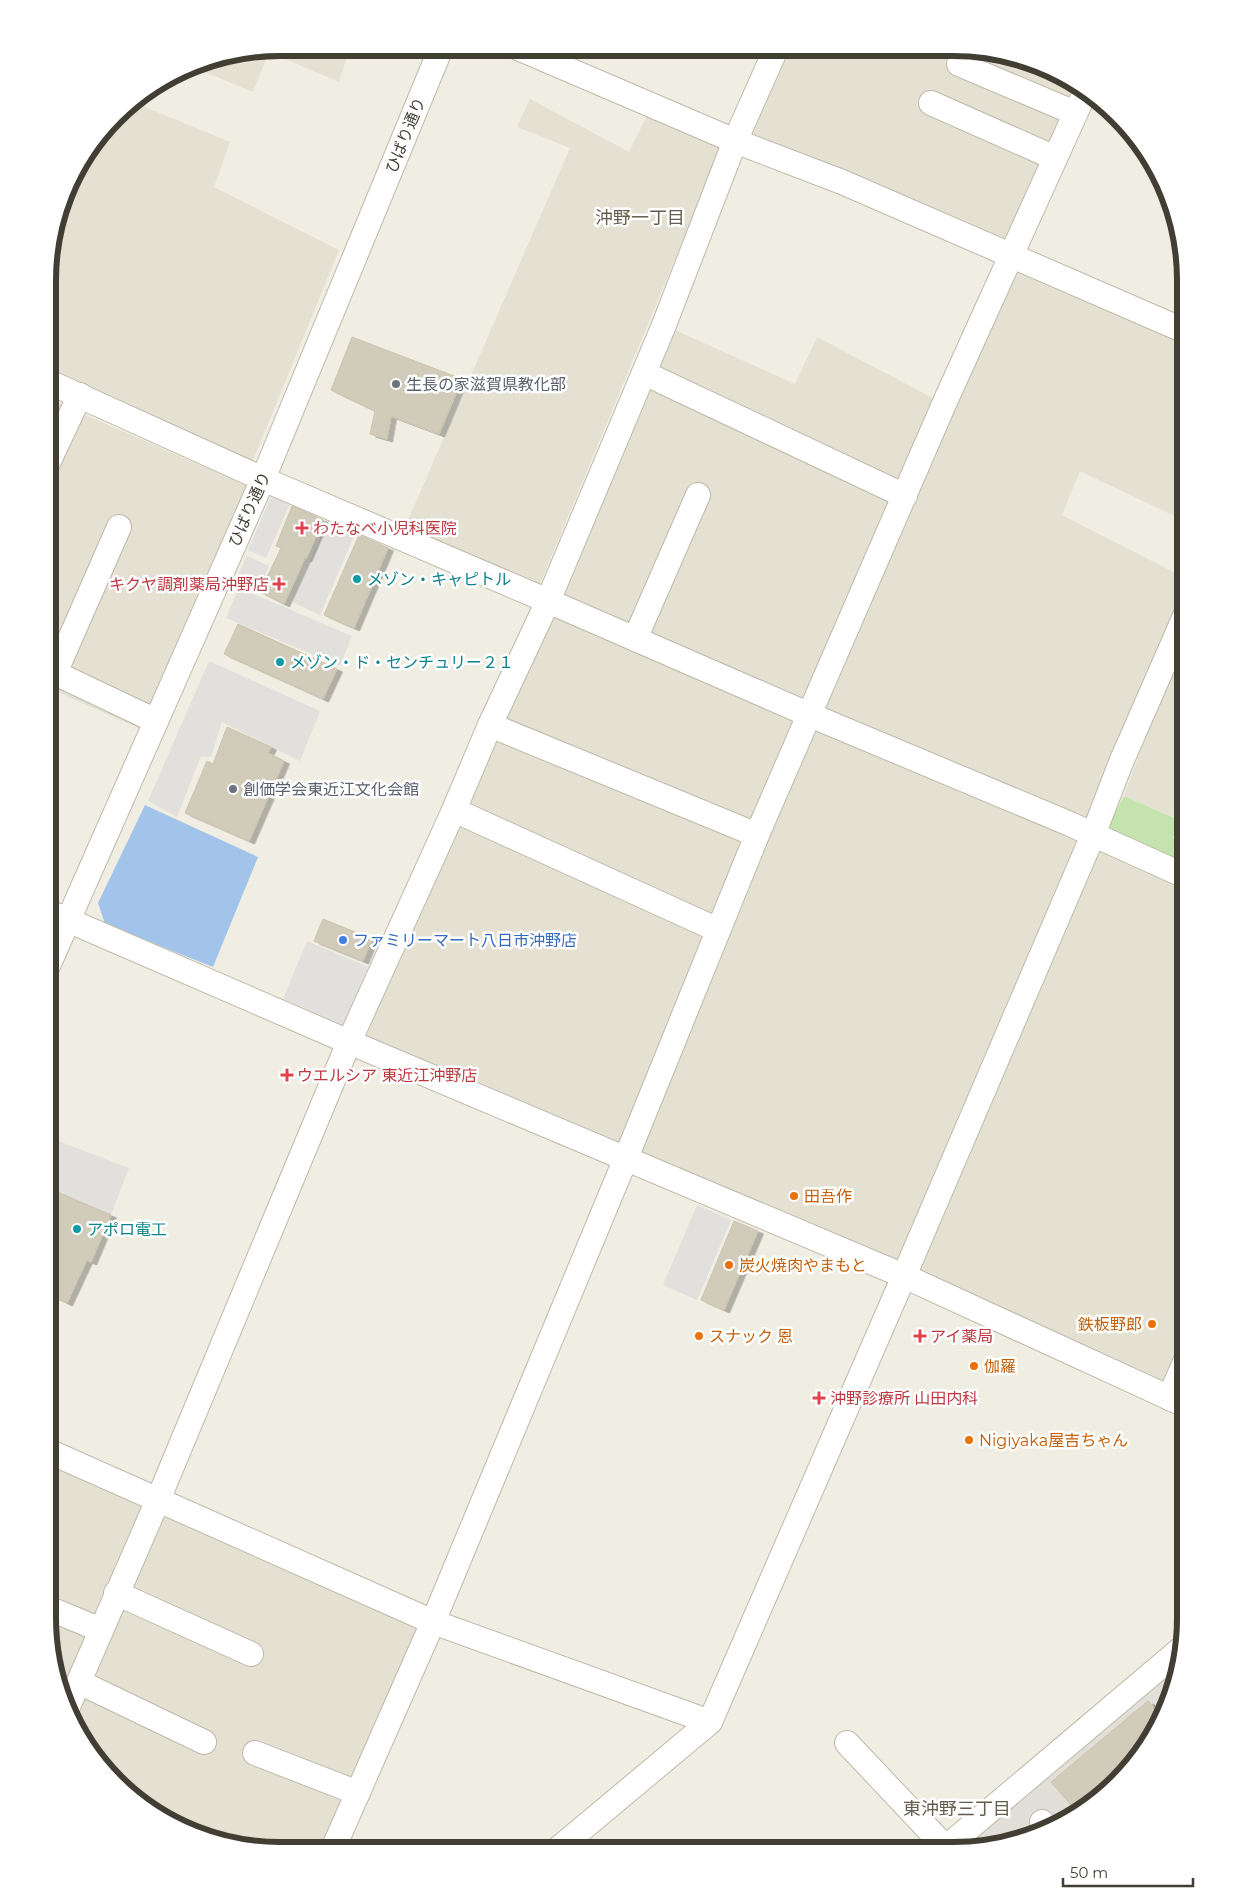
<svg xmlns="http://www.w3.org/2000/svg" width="1233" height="1898" font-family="Montserrat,'Noto Sans JP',sans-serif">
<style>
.residential{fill:#e4e0d2}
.industrial{fill:#e2dfd9}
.green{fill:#c5e3ae}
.parking{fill:#e1e0dc}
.water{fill:#a3c4ea}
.building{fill:#d1cbba;stroke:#cbc3ae;filter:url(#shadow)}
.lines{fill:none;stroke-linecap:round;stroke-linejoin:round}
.minor-casing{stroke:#beb9aa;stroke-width:26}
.minor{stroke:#fff;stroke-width:24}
.worship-dot{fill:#6b7280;stroke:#fff;stroke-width:2}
.health-dot{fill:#e0444e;stroke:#fff;stroke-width:2}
.culture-dot{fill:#0f9aa8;stroke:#fff;stroke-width:2}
.shop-dot{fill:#3f7fe0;stroke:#fff;stroke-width:2}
.food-dot{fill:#e8710a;stroke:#fff;stroke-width:2}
.labels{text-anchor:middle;stroke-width:5;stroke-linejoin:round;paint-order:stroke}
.street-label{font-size:16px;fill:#423e34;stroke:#fff}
.worship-label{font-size:16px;fill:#5b616d;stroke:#fff;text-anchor:start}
.health-label{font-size:16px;fill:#be3a42;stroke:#fff;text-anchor:start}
.culture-label{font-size:16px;fill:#0d838f;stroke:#fff;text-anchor:start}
.shop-label{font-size:16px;fill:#366cbe;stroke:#fff;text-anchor:start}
.food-label{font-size:16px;fill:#c56008;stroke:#fff;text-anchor:start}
.neighbourhood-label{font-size:18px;fill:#645d4c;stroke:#fff}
.rim{fill:none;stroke:#423e34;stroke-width:6}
</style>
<defs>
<filter id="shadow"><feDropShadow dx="5.5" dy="3" stdDeviation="0" flood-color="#0004"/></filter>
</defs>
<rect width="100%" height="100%" fill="#f0eee3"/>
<g class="residential">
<polygon points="280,48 350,48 339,82 269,52 253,92 190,66"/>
<polygon points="785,49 983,50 1041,65 1076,85 1005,245 746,139"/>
<polygon points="530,99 629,152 650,110 724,141 540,584 405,527 570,148 517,127"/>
<polygon points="133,102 230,142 214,187 339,250 252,463 49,372 49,250 72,177 127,105"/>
<polygon points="1014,262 1185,342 1185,521 1080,471 1062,515 1185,578 1185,616 1093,835 1185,876 1185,1362 1169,1398 349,1042 664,325 795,384 817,337 944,404"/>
<polygon points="49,399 248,486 140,729 49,688"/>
<polygon points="1185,638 1185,822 1124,796 1157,705"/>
<polygon points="48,1465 145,1505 62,1689 48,1618"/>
<polygon points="159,1514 420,1628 320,1849 250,1849 192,1833 139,1803 96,1760 71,1716"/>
</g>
<polygon class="industrial" points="1177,1666 1168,1706 1138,1759 1095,1802 1042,1833 961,1849"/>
<polygon class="green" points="1124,796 1179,820 1173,838 1184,846 1176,863 1105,832"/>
<g class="parking">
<polygon points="274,490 292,499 266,558 248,550"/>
<polygon points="329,517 357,529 320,615 292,602"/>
<polygon points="247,556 269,566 257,592 235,582"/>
<polygon points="239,588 352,636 340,666 226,618"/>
<polygon points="209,661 320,711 300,761 222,722 211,757 201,756 177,817 148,801"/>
<polygon points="307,941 368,967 343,1025 283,999"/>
<polygon points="48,1137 129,1168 111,1215 48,1188"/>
<polygon points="697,1205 731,1220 697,1300 663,1285"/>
</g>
<polygon class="water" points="145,805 258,857 213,967 105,924 98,903"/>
<g class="building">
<polygon points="352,337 462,379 439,434 391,416 387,439 370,434 375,411 331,390"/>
<polygon points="292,506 323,520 306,559 305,558 284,604 260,592 281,548 276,546"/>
<polygon points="359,535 388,548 354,628 324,615"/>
<polygon points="238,624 337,669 323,699 224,654"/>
<polygon points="227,727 271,747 268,753 284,761 249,841 185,813 207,761 213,764"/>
<polygon points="323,919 372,939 363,961 314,941"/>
<polygon points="48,1188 111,1215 91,1262 87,1260 67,1303 48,1294 48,1273 59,1248 48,1243"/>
<polygon points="734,1221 758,1231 724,1310 701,1300"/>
<polygon points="1148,1701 1162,1717 1138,1759 1095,1802 1077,1812 1051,1782"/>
</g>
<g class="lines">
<g class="minor-casing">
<g id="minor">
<polyline points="518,48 735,141 842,182 1185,331"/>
<polyline points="959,64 1075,113"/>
<polyline points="931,103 1055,158"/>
<polyline points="644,373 905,496"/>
<polyline points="49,382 263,479 548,601 810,715 1070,824 1185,876"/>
<polyline points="49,461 80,395"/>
<polyline points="119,527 55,673 156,721"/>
<polyline points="635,639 698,495"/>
<polyline points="490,725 757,835"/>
<polyline points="454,810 718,930"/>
<polyline points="49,912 349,1042 904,1276 1185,1405"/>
<polyline points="48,966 263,479 441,48"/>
<polyline points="1169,1398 1185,1362"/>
<polyline points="48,1451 433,1622 710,1722"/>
<polyline points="116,1593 251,1654"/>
<polyline points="48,1608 101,1630"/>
<polyline points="79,1682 204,1742"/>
<polyline points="67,1709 158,1500 349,1042 454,810 490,725 548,601 664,325 735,141 776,49"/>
<polyline points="847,1743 946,1848"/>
<polyline points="255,1753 358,1793"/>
<polyline points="1042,1822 1048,1829"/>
<polyline points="333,1849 433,1622 626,1158 757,835 944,404 1086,90"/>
<polyline points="558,1849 710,1722 904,1276 1093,835 1122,760 1185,616"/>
<polyline points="943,1850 1181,1649"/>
</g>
</g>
<use href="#minor" class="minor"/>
</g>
<g class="worship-dot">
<circle cx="396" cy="384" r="5"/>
<circle cx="233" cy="789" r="5"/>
</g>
<g class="health-dot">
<path d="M299.5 520.5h5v5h5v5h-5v5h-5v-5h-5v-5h5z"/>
<path d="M276.5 576.5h5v5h5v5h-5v5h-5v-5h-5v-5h5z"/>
<path d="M284.5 1067.5h5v5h5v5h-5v5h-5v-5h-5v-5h5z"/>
<path d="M917.5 1328.5h5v5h5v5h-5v5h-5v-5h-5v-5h5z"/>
<path d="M816.5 1390.5h5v5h5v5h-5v5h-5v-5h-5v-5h5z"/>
</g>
<g class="culture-dot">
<circle cx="357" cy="579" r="5"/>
<circle cx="280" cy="662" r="5"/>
<circle cx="77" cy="1229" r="5"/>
</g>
<circle class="shop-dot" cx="343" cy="940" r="5"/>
<g class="food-dot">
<circle cx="794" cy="1196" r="5"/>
<circle cx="729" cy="1265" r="5"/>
<circle cx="1152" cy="1324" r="5"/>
<circle cx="699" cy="1336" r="5"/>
<circle cx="974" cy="1366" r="5"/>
<circle cx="969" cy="1440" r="5"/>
</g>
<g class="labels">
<g class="street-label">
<text transform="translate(405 135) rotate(-68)" y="6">ひばり通り</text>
<text transform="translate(249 509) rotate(-66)" y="6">ひばり通り</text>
</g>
<g class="worship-label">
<text x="406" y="390">生長の家滋賀県教化部</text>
<text x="243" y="795">創価学会東近江文化会館</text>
</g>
<g class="health-label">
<text x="313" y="534">わたなべ小児科医院</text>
<text x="269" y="590" text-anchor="end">キクヤ調剤薬局沖野店</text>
<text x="297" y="1081">ウエルシア 東近江沖野店</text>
<text x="930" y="1342">アイ薬局</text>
<text x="830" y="1404">沖野診療所 山田内科</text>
</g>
<g class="culture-label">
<text x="367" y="585">メゾン・キャピトル</text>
<text x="290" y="668">メゾン・ド・センチュリー２１</text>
<text x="87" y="1235">アポロ電工</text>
</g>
<g class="shop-label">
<text x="353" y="946">ファミリーマート八日市沖野店</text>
</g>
<g class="food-label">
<text x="804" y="1202">田吾作</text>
<text x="739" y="1271">炭火焼肉やまもと</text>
<text x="1142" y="1330" text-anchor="end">鉄板野郎</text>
<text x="709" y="1342">スナック 恩</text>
<text x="984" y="1372">伽羅</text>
<text x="979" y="1446">Nigiyaka屋吉ちゃん</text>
</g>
<g class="neighbourhood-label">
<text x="640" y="224">沖野一丁目</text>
<text x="957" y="1815">東沖野三丁目</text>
</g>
</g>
<path d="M0 0H1233V1898H0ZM280 56H953A224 224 0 0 1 1177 280V1618A224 224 0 0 1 953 1842H280A224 224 0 0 1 56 1618V280A224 224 0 0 1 280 56Z" fill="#fff" fill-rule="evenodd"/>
<path class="rim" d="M280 56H953A224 224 0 0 1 1177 280V1618A224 224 0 0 1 953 1842H280A224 224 0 0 1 56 1618V280A224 224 0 0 1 280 56Z"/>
<path d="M1063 1878v8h130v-8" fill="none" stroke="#423e34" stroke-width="2.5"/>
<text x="1070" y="1878" font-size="15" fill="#423e34" stroke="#ffffff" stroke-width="4" paint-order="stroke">50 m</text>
</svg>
